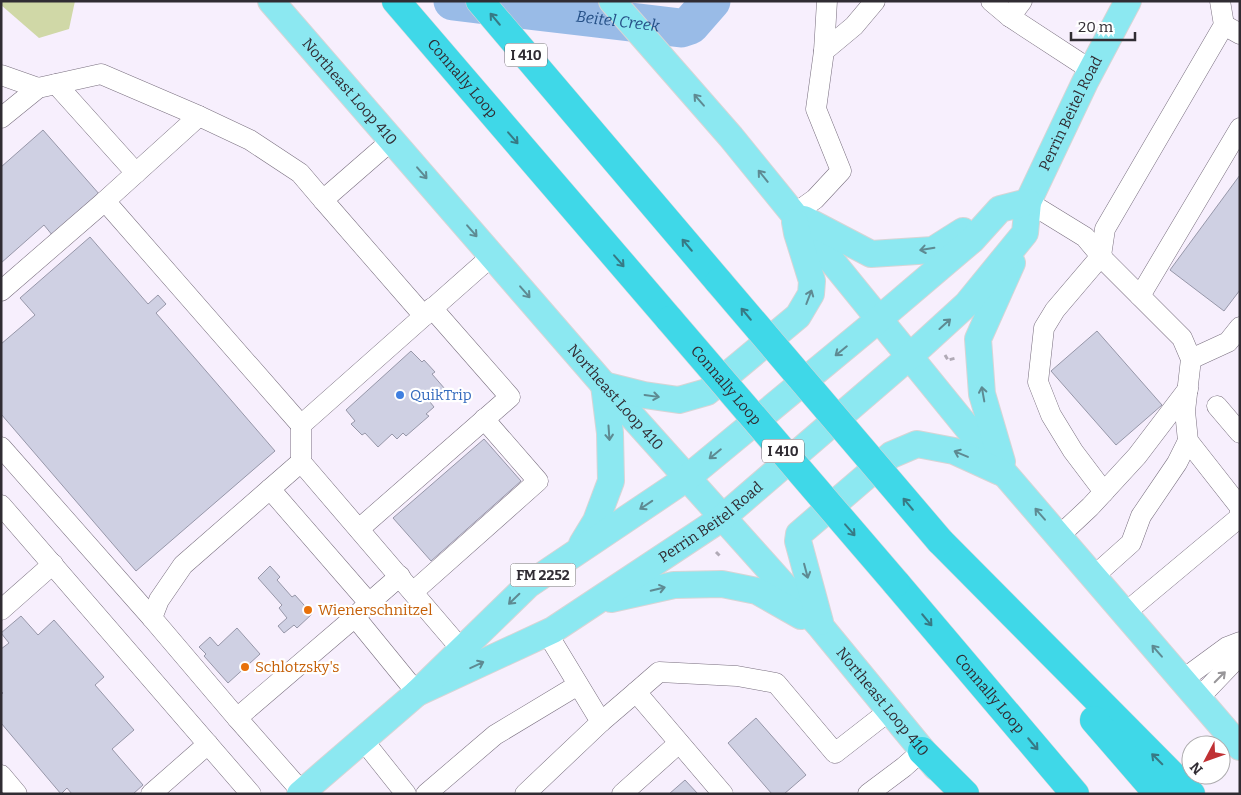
<svg xmlns="http://www.w3.org/2000/svg" width="1241" height="795" font-family="Bitter,serif">
<style>
.green{fill:#d0d8a7}
.lines{fill:none;stroke-linecap:round;stroke-linejoin:round}
.river{stroke:#99bbe7;stroke-width:39}
.building{fill:#cfd0e3;stroke:#9797a9}
.minor-casing{stroke:#796f7f;stroke-width:21}
.major-casing{stroke:#d6d5d6;stroke-width:28}
.highway-casing{stroke:#d6d5d6;stroke-width:29}
.path{stroke:#b1aab6;stroke-width:3;stroke-dasharray:5 2.5;stroke-linecap:butt}
.minor{stroke:#fff;stroke-width:20}
.major{stroke:#8ce8f1;stroke-width:26}
.highway{stroke:#3fd8e8;stroke-width:28}
.highway-bridge-casing{stroke:#d6d5d6;stroke-width:29;stroke-linecap:butt}
.highway-bridge{stroke:#3fd8e8;stroke-width:28}
.oneway{stroke:#377984}
.oneway2{stroke:#5e8a92}
.oneway3{stroke:#989699}
.shop-dot{fill:#3f7fe0;stroke:#fff;stroke-width:2}
.food-dot{fill:#e8710a;stroke:#fff;stroke-width:2}
.labels{text-anchor:middle;stroke-width:4.5;stroke-linejoin:round;paint-order:stroke}
.shield{fill:#fff;stroke:#6e6b70;stroke-width:1}
.shield-label{font-size:14px;font-weight:bold;fill:#302c33}
.street-label{font-size:15px;fill:#302c33;stroke:#fff}
.shop-label{font-size:15px;fill:#366cbe;stroke:#fff;text-anchor:start}
.food-label{font-size:15px;fill:#c56008;stroke:#fff;text-anchor:start}
.water-label{font-size:16px;font-style:italic;fill:#255087;stroke:#fff}
</style>
<rect width="100%" height="100%" fill="#f7effd"/>
<polygon class="green" points="1,1 75,1 69,29 39,38 1,5"/>
<g class="lines">
<path class="river" id="s1" d="M453 1 681 28 690 25 711 1"/>
</g>
<g class="building">
<polygon points="43,130 100,195 53,236 44,225 1,263 1,167"/>
<polygon points="1240,175 1240,290 1224,311 1170,270"/>
<polygon points="90,237 148,304 158,295 166,304 156,313 275,451 136,571 1,414 1,344 35,315 20,298"/>
<polygon points="1097,331 1162,405 1116,445 1051,371"/>
<polygon points="411,351 422,362 424,360 435,372 432,374 445,389 430,402 434,407 426,414 429,416 406,436 403,433 397,439 392,434 378,447 365,433 362,435 351,424 355,421 346,410"/>
<polygon points="484,439 521,481 431,561 393,518"/>
<polygon points="270,566 280,577 277,580 292,597 295,595 312,614 297,628 294,625 284,633 278,626 287,618 279,608 282,605 258,578"/>
<polygon points="21,616 38,635 54,620 104,677 95,685 134,730 112,749 143,785 133,794 72,794 67,788 61,794 1,723 1,695 3,693 1,691 1,649 9,643 1,633"/>
<polygon points="237,628 260,654 228,683 204,656 206,654 199,647 210,637 218,646"/>
<polygon points="756,718 806,775 784,794 772,794 728,743"/>
<polygon points="685,780 698,794 669,794"/>
</g>
<g class="lines">
<g class="minor-casing">
<g id="minor">
<polyline points="991,1 1010,17 1091,70"/>
<polyline points="1010,17 1022,1"/>
<polyline points="1224,25 1240,34"/>
<polyline points="824,51 827,1"/>
<polyline points="1,75 38,88"/>
<polyline points="56,84 136,173"/>
<polyline points="199,116 105,201 301,425"/>
<polyline points="1,118 38,88 101,74 199,116 250,140 300,173 323,200 392,140"/>
<polyline points="323,200 424,316 301,425 301,462 462,650"/>
<polyline points="1028,202 1085,237 1105,261 1182,338 1191,359 1185,411 1188,441 1239,506 1240,513"/>
<polyline points="794,214 815,199 841,171 816,109 824,51 854,26 875,1"/>
<polyline points="1,291 105,201"/>
<polyline points="1140,296 1240,128"/>
<polyline points="424,316 493,255"/>
<polyline points="1191,359 1228,342 1240,327"/>
<polyline points="1217,406 1240,433"/>
<polyline points="1,447 152,618"/>
<polyline points="270,489 301,462"/>
<polyline points="1104,492 1073,451 1051,415 1038,382 1044,328 1055,310 1101,256 1105,229 1224,25 1220,1"/>
<polyline points="1,505 251,794"/>
<polyline points="359,529 510,397 432,308"/>
<polyline points="1059,536 1090,507 1137,456 1188,389"/>
<polyline points="1094,576 1131,543 1141,516 1177,463 1188,441"/>
<polyline points="413,592 538,481 484,419"/>
<polyline points="369,603 400,576"/>
<polyline points="1,610 53,564"/>
<polyline points="1125,613 1240,517"/>
<polyline points="1182,680 1227,647 1240,642"/>
<polyline points="636,692 659,672 737,676 776,683 835,753 889,711"/>
<polyline points="1198,699 1240,655"/>
<polyline points="237,718 152,618 159,600 183,565 270,489 369,603 355,617"/>
<polyline points="601,722 636,692 723,794"/>
<polyline points="363,740 406,794"/>
<polyline points="1,775 17,794"/>
<polyline points="302,792 237,718 355,617 417,693"/>
<polyline points="151,794 208,744"/>
<polyline points="426,794 495,735 578,685"/>
<polyline points="525,794 601,722 547,633"/>
<polyline points="622,794 679,743"/>
<polyline points="868,794 904,767 922,751"/>
</g>
</g>
<g class="major-casing">
<g id="major">
<path id="s2" d="M271 1 604 385 821 627 936 767"/>
<polyline points="612,1 731,137 1005,474 1240,747"/>
<polyline points="804,219 871,254 933,250 963,231"/>
<polyline points="604,385 644,395 679,400 707,392 798,316 811,294 812,281 797,233 795,222"/>
<polyline points="1002,462 982,394 978,339 1012,263"/>
<polyline points="582,544 596,521 611,481 610,433 604,385"/>
<polyline points="611,599 674,585 722,584 757,591 801,616"/>
<polyline points="820,622 798,541 799,534 891,455 917,444 954,451 1000,472"/>
<path id="s3" d="M417 693 553 630 722 518 909 357 967 304 1025 233 1028 202 1085 82 1128 1"/>
<polyline points="300,794 417,693 528,585 687,478 878,320 972,240 1000,209 1028,202"/>
</g>
</g>
<g class="highway-casing">
<g id="highway">
<path id="s4" d="M396 1 670 320"/>
<polyline points="480,1 719,282"/>
<polyline points="940,541 1191,794"/>
<path id="s5" d="M896 583 1075 794"/>
<polyline points="1094,720 1158,794"/>
<polyline points="922,751 965,794"/>
</g>
</g>
<g class="path">
<polyline points="945,355 948,360 956,358"/>
<polyline points="716,552 721,557"/>
</g>
<use href="#minor" class="minor"/>
<use href="#major" class="major"/>
<use href="#highway" class="highway"/>
<g class="highway-bridge-casing">
<g id="highway-bridge">
<polyline points="719,282 940,541"/>
<path id="s6" d="M670 320 896 583"/>
</g>
</g>
<use href="#highway-bridge" class="highway-bridge"/>
</g>
<defs><path id="oneway-shaft" d="M-6 0H5M1.5-3L5.5 0L1.5 3" fill="none" stroke-width="1.6" stroke-linecap="round" stroke-linejoin="round" transform="scale(1.25)"/></defs>
<g class="oneway">
<use href="#oneway-shaft" transform="translate(495 19) rotate(-130)"/>
<use href="#oneway-shaft" transform="translate(513 138) rotate(49)"/>
<use href="#oneway-shaft" transform="translate(687 245) rotate(-130)"/>
<use href="#oneway-shaft" transform="translate(619 261) rotate(49)"/>
<use href="#oneway-shaft" transform="translate(746 314) rotate(-130)"/>
<use href="#oneway-shaft" transform="translate(908 504) rotate(-130)"/>
<use href="#oneway-shaft" transform="translate(850 530) rotate(49)"/>
<use href="#oneway-shaft" transform="translate(927 620) rotate(50)"/>
<use href="#oneway-shaft" transform="translate(1033 744) rotate(50)"/>
<use href="#oneway-shaft" transform="translate(1157 759) rotate(-135)"/>
</g>
<g class="oneway2">
<use href="#oneway-shaft" transform="translate(699 100) rotate(-131)"/>
<use href="#oneway-shaft" transform="translate(422 173) rotate(49)"/>
<use href="#oneway-shaft" transform="translate(763 176) rotate(-129)"/>
<use href="#oneway-shaft" transform="translate(472 231) rotate(49)"/>
<use href="#oneway-shaft" transform="translate(927 249) rotate(171)"/>
<use href="#oneway-shaft" transform="translate(525 292) rotate(49)"/>
<use href="#oneway-shaft" transform="translate(809 297) rotate(-69)"/>
<use href="#oneway-shaft" transform="translate(945 324) rotate(-42)"/>
<use href="#oneway-shaft" transform="translate(841 351) rotate(141)"/>
<use href="#oneway-shaft" transform="translate(983 394) rotate(-100)"/>
<use href="#oneway-shaft" transform="translate(652 396) rotate(8)"/>
<use href="#oneway-shaft" transform="translate(609 433) rotate(86)"/>
<use href="#oneway-shaft" transform="translate(715 454) rotate(141)"/>
<use href="#oneway-shaft" transform="translate(961 454) rotate(-157)"/>
<use href="#oneway-shaft" transform="translate(646 505) rotate(146)"/>
<use href="#oneway-shaft" transform="translate(1040 514) rotate(-131)"/>
<use href="#oneway-shaft" transform="translate(806 571) rotate(75)"/>
<use href="#oneway-shaft" transform="translate(658 589) rotate(-13)"/>
<use href="#oneway-shaft" transform="translate(514 599) rotate(136)"/>
<use href="#oneway-shaft" transform="translate(1157 651) rotate(-131)"/>
<use href="#oneway-shaft" transform="translate(477 665) rotate(-25)"/>
</g>
<use class="oneway3" href="#oneway-shaft" transform="translate(1220 677) rotate(-45)"/>
<circle class="shop-dot" cx="400" cy="395" r="5"/>
<g class="food-dot">
<circle cx="308" cy="610" r="5"/>
<circle cx="245" cy="667" r="5"/>
</g>
<g class="labels">
<g class="shield">
<rect x="505" y="43.5" width="42" height="23" rx="4"/>
<rect x="762" y="439.5" width="42" height="23" rx="4"/>
<rect x="510.5" y="563.5" width="65" height="23" rx="4"/>
</g>
<g class="shield-label">
<text x="526" y="60">I 410</text>
<text x="783" y="456">I 410</text>
<text x="543" y="580">FM 2252</text>
</g>
<g class="street-label">
<text dy="5" stroke="none"><textPath href="#s4" startOffset="102">Connally Loop</textPath></text>
<text dy="5" stroke="none"><textPath href="#s2" startOffset="120">Northeast Loop 410</textPath></text>
<text dy="5" stroke="none"><textPath href="#s3" startOffset="899">Perrin Beitel Road</textPath></text>
<text dy="5" stroke="none"><textPath href="#s6" startOffset="86">Connally Loop</textPath></text>
<text dy="5" stroke="none"><textPath href="#s2" startOffset="525">Northeast Loop 410</textPath></text>
<text dy="5" stroke="none"><textPath href="#s3" startOffset="341">Perrin Beitel Road</textPath></text>
<text dy="5" stroke="none"><textPath href="#s5" startOffset="145">Connally Loop</textPath></text>
<text dy="5" stroke="none"><textPath href="#s2" startOffset="930">Northeast Loop 410</textPath></text>
</g>
<g class="shop-label">
<text x="410" y="400">QuikTrip</text>
</g>
<g class="food-label">
<text x="318" y="615">Wienerschnitzel</text>
<text x="255" y="672">Schlotzsky's</text>
</g>
<g class="water-label">
<text dy="6" stroke="none"><textPath href="#s1" startOffset="166">Beitel Creek</textPath></text>
</g>
</g>
<rect width="1241" height="795" fill="none" stroke="#302c33" stroke-width="5"/>
<g transform="translate(1206 760) rotate(229)"><circle r="24" fill="#ffffff" stroke="#acabad"/>
<path d="M0-4L9 19L0 12L-9 19Z" fill="#c03134"/>
<text y="-8" font-size="14" font-weight="bold" text-anchor="middle" fill="#302c33">N</text>
</g>
<path d="M1071 32v8h64v-8" fill="none" stroke="#302c33" stroke-width="2.5"/>
<text x="1078" y="32" font-size="15" fill="#302c33" stroke="#ffffff" stroke-width="4" paint-order="stroke">20 m</text>
</svg>
